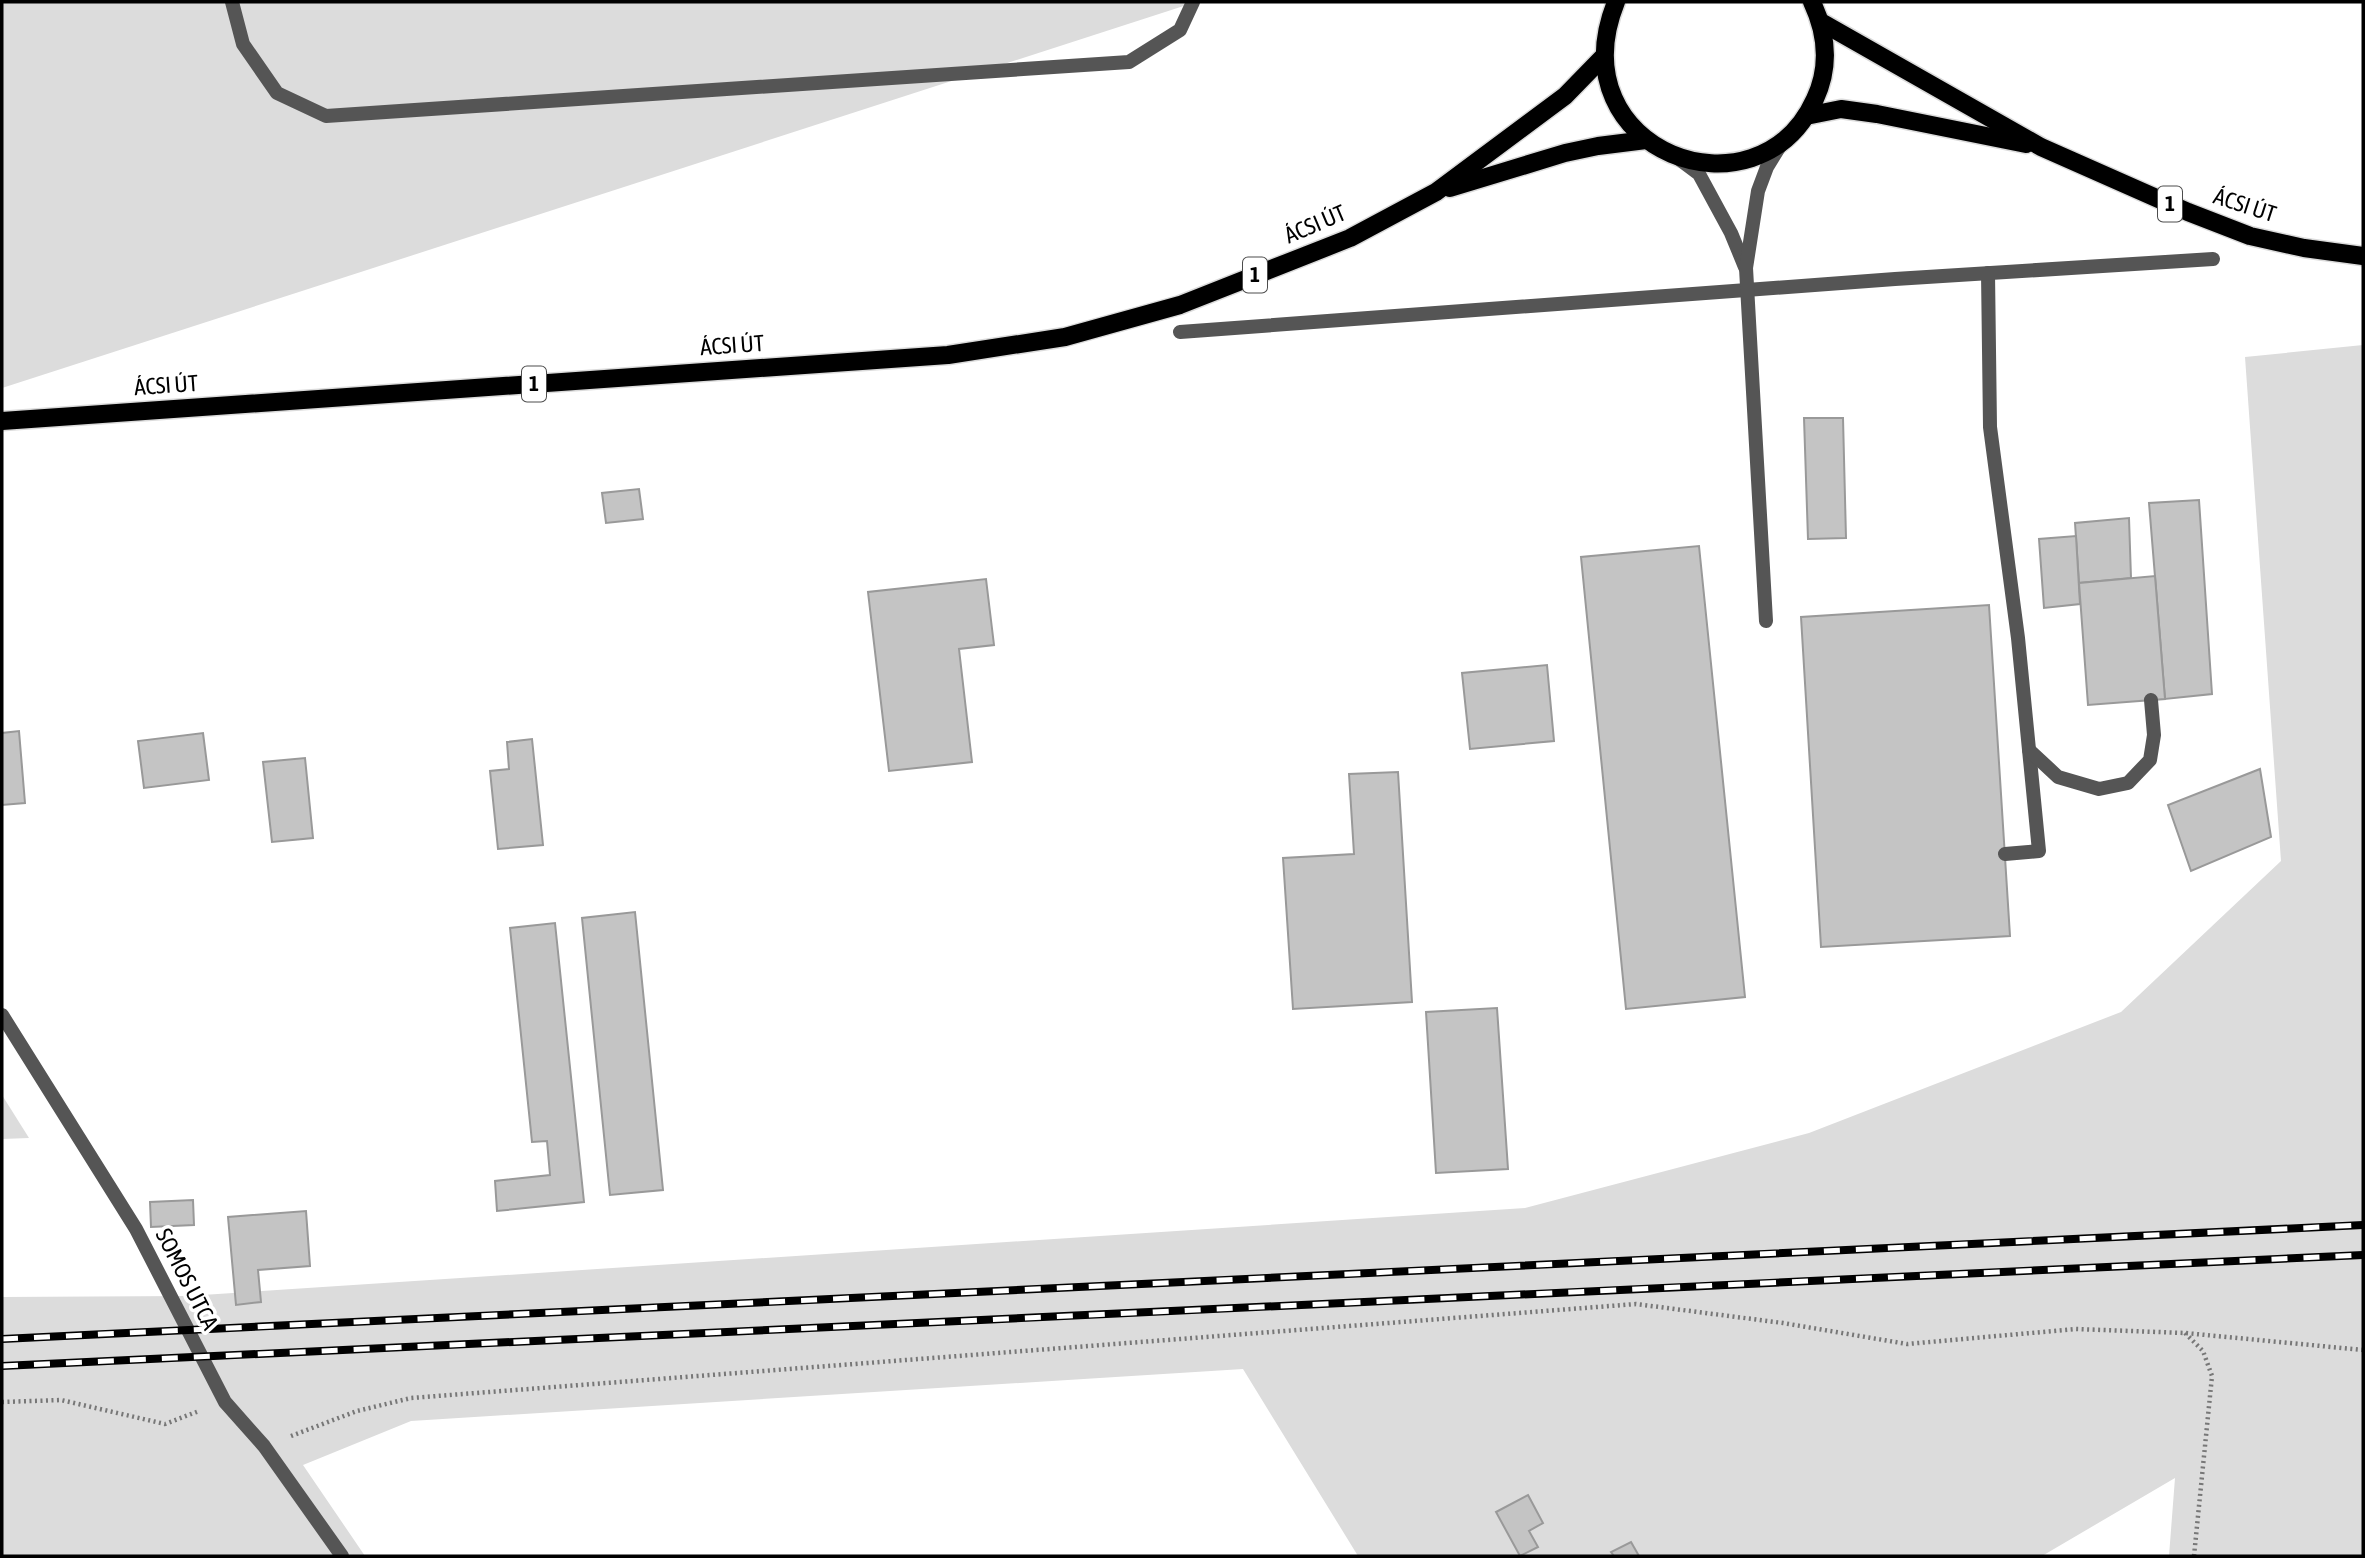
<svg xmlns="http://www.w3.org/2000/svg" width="2365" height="1558" font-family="'Asap Condensed',sans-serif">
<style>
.green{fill:#dcdcdc}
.building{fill:#c4c4c4;stroke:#999;stroke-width:2}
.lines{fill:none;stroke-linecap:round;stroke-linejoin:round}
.primary-casing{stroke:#dbdbdb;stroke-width:21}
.path{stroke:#777;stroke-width:4.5;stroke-dasharray:2 3.5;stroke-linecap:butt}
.service{stroke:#555;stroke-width:14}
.minor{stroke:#555;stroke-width:14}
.primary{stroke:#000;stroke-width:18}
.rail-casing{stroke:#000;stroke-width:8}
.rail{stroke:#fff;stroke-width:5;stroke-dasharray:16;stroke-linecap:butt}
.labels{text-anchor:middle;stroke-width:7;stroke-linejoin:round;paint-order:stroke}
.shield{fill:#fff;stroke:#4c4c4c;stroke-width:2}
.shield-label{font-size:21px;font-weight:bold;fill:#000}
.street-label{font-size:23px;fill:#000;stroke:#fff}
</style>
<rect width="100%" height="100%" fill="#fff"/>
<g class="green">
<polygon points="2,2 1196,2 2,388"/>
<polygon points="2363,345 2363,1556 2169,1556 2175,1478 2042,1556 1358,1556 1243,1369 411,1421 303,1465 365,1556 2,1556 2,1297 187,1296 1525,1208 1809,1133 2121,1012 2281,861 2245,357"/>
<polygon points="2,1095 29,1138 2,1139"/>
</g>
<g class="building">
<polygon points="1804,418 1843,418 1846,538 1808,539"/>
<polygon points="639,489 643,519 606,523 602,493"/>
<polygon points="2199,500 2212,694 2165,699 2149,503"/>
<polygon points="2129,518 2131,578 2079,583 2075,523"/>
<polygon points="2076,536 2080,604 2044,608 2039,539"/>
<polygon points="1699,546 1745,997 1626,1009 1581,557"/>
<polygon points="2155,576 2165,699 2088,705 2079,583"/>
<polygon points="986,579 994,645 959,649 972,762 889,771 868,592"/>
<polygon points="1989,605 2010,936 1821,947 1801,617"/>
<polygon points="1547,665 1554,741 1470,749 1462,673"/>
<polygon points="19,731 25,803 2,805 2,733"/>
<polygon points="203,733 209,780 144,788 138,741"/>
<polygon points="532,739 543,845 498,849 490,771 509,769 507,742"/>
<polygon points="305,758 313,838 272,842 263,762"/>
<polygon points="2260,769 2271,837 2191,871 2168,805"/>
<polygon points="1398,772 1412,1002 1293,1009 1283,858 1354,854 1349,774"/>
<polygon points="635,912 663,1190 610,1195 582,918"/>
<polygon points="555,923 584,1202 497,1211 495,1181 550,1175 547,1141 532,1142 510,928"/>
<polygon points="1497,1008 1508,1169 1436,1173 1426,1012"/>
<polygon points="193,1200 194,1225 151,1227 150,1202"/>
<polygon points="306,1211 310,1266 258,1270 261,1302 236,1305 228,1217"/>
<polygon points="1528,1495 1543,1523 1529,1531 1538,1547 1520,1556 1496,1512"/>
<polygon points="1631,1542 1639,1556 1614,1556 1611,1552"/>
</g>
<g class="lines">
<g class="primary-casing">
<g id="primary">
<path d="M1616 2C1556 152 1758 225 1815 99 1830 67 1827 34 1812 2"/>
<polyline points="1821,22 2041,147 2188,212 2250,236 2304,248 2363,256"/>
<polyline points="1806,116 1841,109 1877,114 2026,144"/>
<polyline points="1450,188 1565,153 1598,146 1646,140"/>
<polyline points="2,421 948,355 1065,337 1180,305 1350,238 1436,192 1565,96 1604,56"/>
</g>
</g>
<g class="path">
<polyline points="2185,1333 2203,1351 2212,1376 2194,1556"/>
<polyline points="2,1402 61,1400 165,1424 199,1411"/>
<polyline points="291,1436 357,1411 411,1398 1636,1304 1783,1323 1907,1344 2076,1329 2185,1333 2363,1350"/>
</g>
<g class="service">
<polyline points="232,2 243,44 277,93 326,116 1129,62 1180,30 1193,2"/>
<polyline points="1675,156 1699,174 1731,233 1745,267"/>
<polyline points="1988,273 1990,427 2018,638 2039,851 2005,854"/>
<polyline points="1180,332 1895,279 2213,259"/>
<polyline points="1766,621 1746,268 1758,191 1767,167 1783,141"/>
<polyline points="2029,750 2058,777 2099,789 2128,783 2150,760 2154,735 2151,700"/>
</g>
<polyline class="minor" points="2,1015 136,1229 225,1402 264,1446 342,1556"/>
<use href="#primary" class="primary"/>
<g class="rail-casing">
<g id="rail">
<polyline points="2,1339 2363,1225"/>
<polyline points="2,1366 2363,1255"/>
</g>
</g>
<use href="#rail" class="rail"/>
</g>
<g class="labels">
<g class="shield">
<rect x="2158" y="186.5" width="24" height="35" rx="5"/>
<rect x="1243" y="257.5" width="24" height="35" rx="5"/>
<rect x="522" y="366.5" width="24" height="35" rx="5"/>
</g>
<g class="shield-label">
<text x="2170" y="211">1</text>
<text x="1255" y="282">1</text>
<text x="534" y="391">1</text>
</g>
<g class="street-label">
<text transform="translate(2245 205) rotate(18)" y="8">ÁCSI ÚT</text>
<text transform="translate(1315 224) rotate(-23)" y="8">ÁCSI ÚT</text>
<text transform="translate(732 345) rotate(-4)" y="8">ÁCSI ÚT</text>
<text transform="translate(166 385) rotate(-4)" y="8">ÁCSI ÚT</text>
<text transform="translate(187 1279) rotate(63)" y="8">SOMOS UTCA</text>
</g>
</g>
<rect width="2365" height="1558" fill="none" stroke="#000000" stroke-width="7"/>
</svg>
